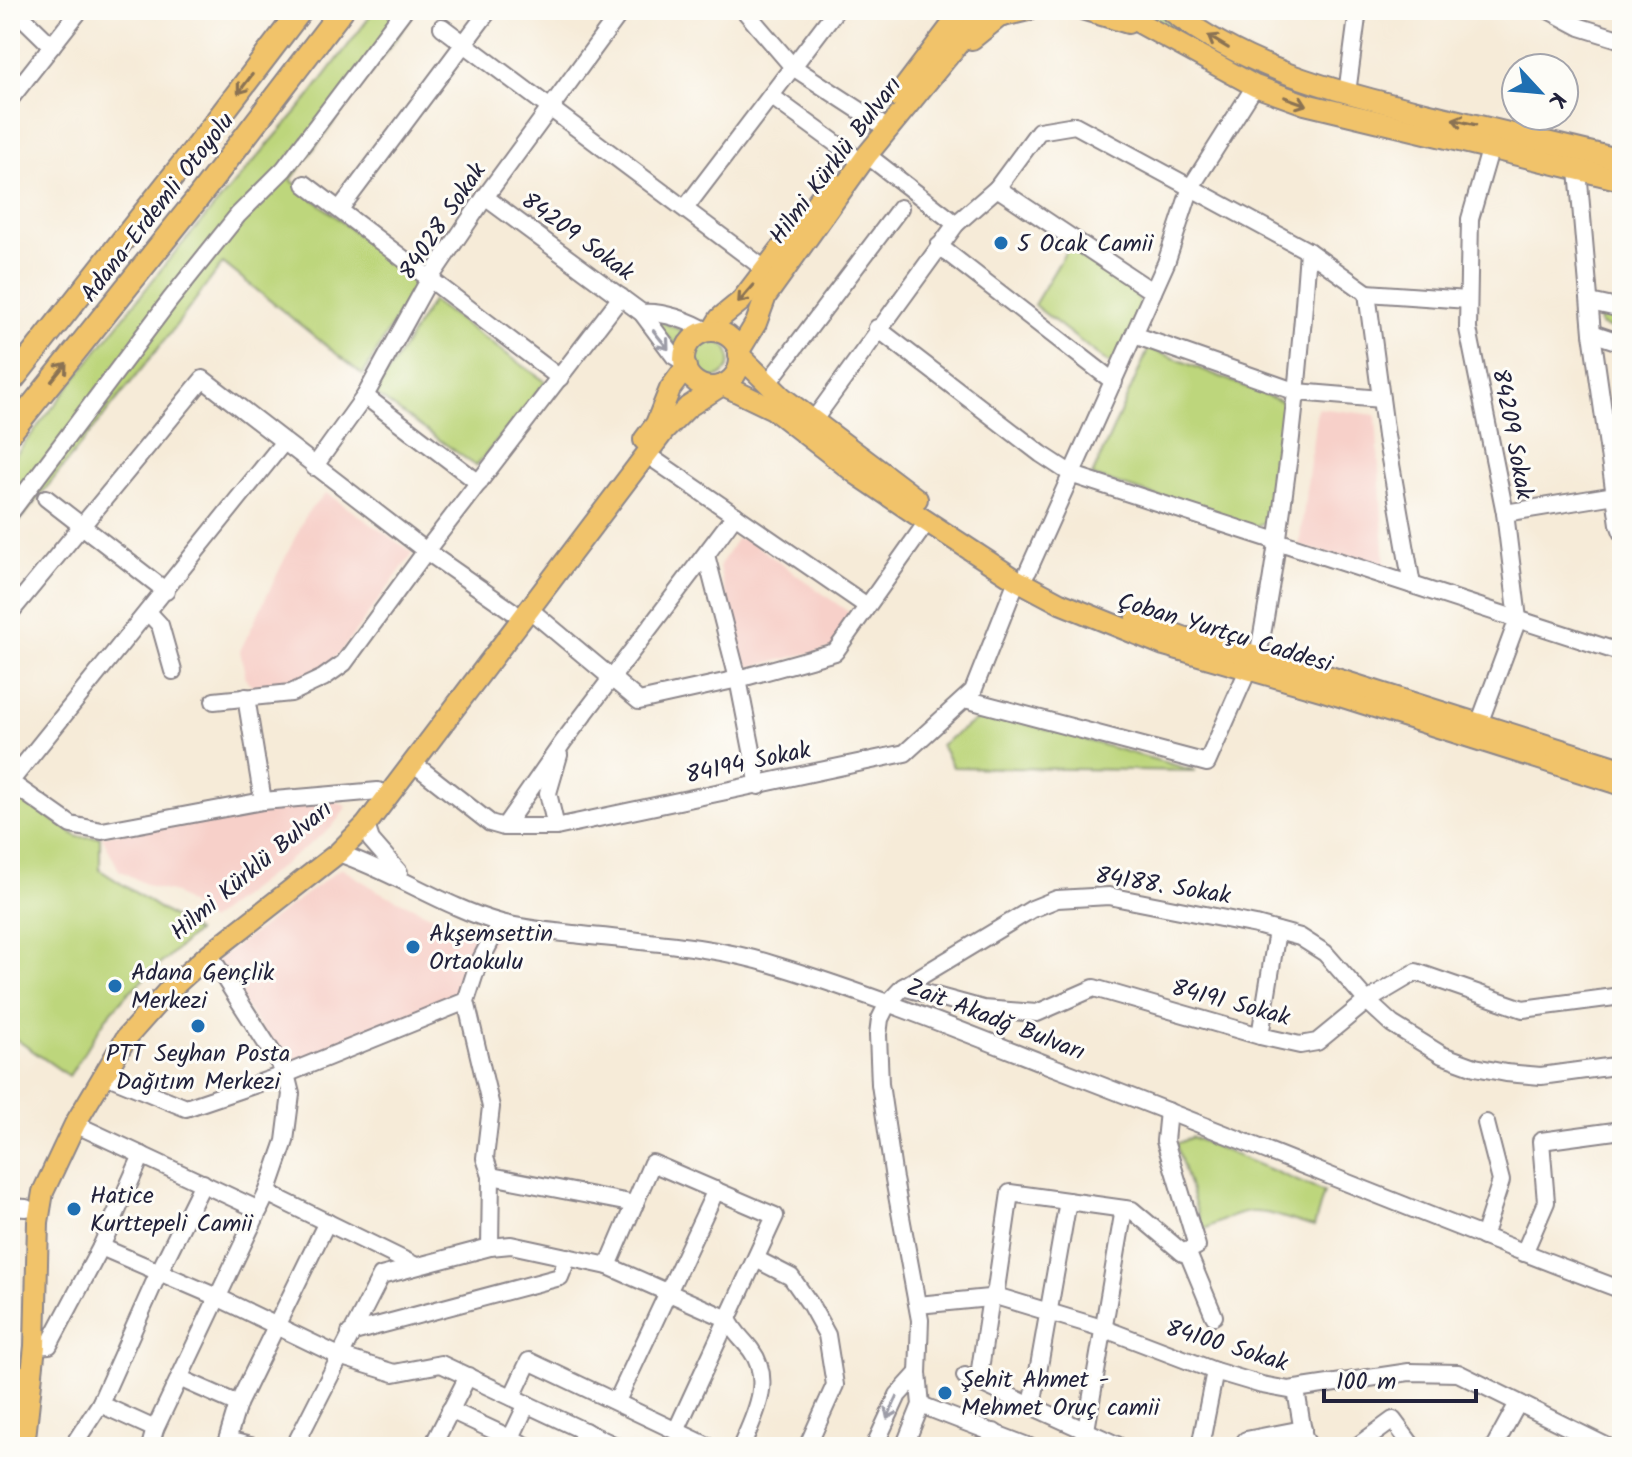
<svg xmlns="http://www.w3.org/2000/svg" width="1632" height="1457" font-family="Kalam,sans-serif">
<style>
.built{fill:#f7d0c9}
.green{fill:#bdd67b;stroke:#707c5b;stroke-width:2}
.lines{fill:none;stroke-linecap:round;stroke-linejoin:round}
.minor-casing{stroke:#8c868a;stroke-width:20}
.major-casing{stroke:#8c868a;stroke-width:24}
.highway-casing{stroke:#8c868a;stroke-width:26}
.minor{stroke:#fff;stroke-width:16}
.major{stroke:#f1c36a;stroke-width:20}
.highway{stroke:#f1c36a;stroke-width:22}
.oneway{stroke:#8a7252}
.oneway2{stroke:#9c9ca7}
.poi-dot{fill:#1f6fb2;stroke:#fdfcf7;stroke-width:3}
.labels{text-anchor:middle;stroke-width:6;stroke-linejoin:round;paint-order:stroke}
.street-label{font-size:24px;fill:#22223b;stroke:#fdfcf7}
.poi-label{font-size:24px;fill:#22223b;stroke:#fdfcf7;text-anchor:start}
</style>
<rect width="100%" height="100%" fill="#fdfcf7"/>
<filter id="ink" filterUnits="userSpaceOnUse"><feTurbulence type="fractalNoise" baseFrequency=".0125" numOctaves="2"/><feDisplacementMap in="SourceGraphic" scale="16" xChannelSelector="R" yChannelSelector="G"/><feConvolveMatrix kernelMatrix="1 2 1 2 8 2 1 2 1" color-interpolation-filters="sRGB"/></filter>
<filter id="wash" filterUnits="userSpaceOnUse"><feTurbulence type="fractalNoise" baseFrequency=".006" numOctaves="4" result="noise"/><feDisplacementMap in="SourceGraphic" scale="32" xChannelSelector="R" yChannelSelector="G"/><feGaussianBlur stdDeviation="1.8" result="paint"/><feColorMatrix in="noise" values="0 0 0 0 0 0 0 0 0 0 0 0 0 0 0 0 0 1.4 0 .05"/><feComposite in="paint" operator="in"/></filter>
<g filter="url(#wash)">
<rect width="100%" height="100%" fill="#f6ebd8"/>
<g class="built">
<polygon points="1317,408 1376,415 1385,569 1299,546"/>
<polygon points="326,493 413,553 340,653 317,671 284,683 252,687 246,679 240,651 307,513"/>
<polygon points="736,539 747,539 854,616 832,648 743,669 719,567"/>
<polygon points="334,800 347,807 331,828 209,921 175,893 151,887 119,870 102,836 262,809"/>
<polygon points="341,868 380,892 424,912 456,926 495,936 463,1003 289,1073 216,961"/>
</g>
<g class="green">
<polygon points="375,10 417,10 291,180 416,283 363,375 223,263 169,335 10,533 10,462 171,257 306,101"/>
<path d="M1134 10H1154C1229 75 1327 96 1421 119 1488 135 1555 152 1622 168V172L1311 99 1259 79Z"/>
<path d="M1068 248C1089 261 1146 285 1141 313 1139 326 1121 351 1114 364L1107 362 1034 305Z"/>
<polygon points="432,301 546,382 476,466 375,394"/>
<polygon points="1599,315 1622,319 1622,333 1600,325"/>
<polygon points="651,318 686,332 676,345"/>
<circle cx="711" cy="359" r="19"/>
<polygon points="1149,348 1288,404 1275,494 1266,521 1255,527 1092,476"/>
<path d="M995 715 1196 771 953 767 941 745C958 733 974 717 995 715Z"/>
<polygon points="10,791 78,837 100,837 100,870 196,932 127,994 106,1018 69,1076 10,1035"/>
<path d="M1192 1137 1324 1192 1314 1227C1259 1211 1256 1202 1203 1230L1176 1144Z"/>
</g>
</g>
<g filter="url(#ink)">
<g class="lines">
<g class="minor-casing">
<g id="minor">
<polyline points="15,10 52,46"/>
<polyline points="744,10 793,67 879,123"/>
<polyline points="1548,10 1580,27 1622,40"/>
<polyline points="442,27 766,270"/>
<polyline points="1347,93 1358,10"/>
<polyline points="771,96 853,156"/>
<polyline points="10,99 80,10"/>
<polyline points="1578,170 1592,333 1619,524 1622,532"/>
<polyline points="305,184 560,378"/>
<path d="M997 188 1039 131 1075 125 1308 251C1299 388 1283 523 1258 657"/>
<polyline points="485,197 642,313 674,356 684,362"/>
<polyline points="686,207 836,10"/>
<polyline points="340,209 489,10"/>
<polyline points="956,224 997,188 1153,292"/>
<polyline points="939,246 1114,382"/>
<polyline points="1308,251 1367,293"/>
<polyline points="1367,293 1386,436 1412,585"/>
<polyline points="1367,293 1468,300"/>
<polyline points="1590,302 1622,309"/>
<path d="M642 313C662 311 691 321 708 332"/>
<polyline points="877,328 1041,454 1073,475 1622,653"/>
<polyline points="1592,333 1622,343"/>
<polyline points="1134,335 1297,392 1381,399"/>
<polyline points="768,383 900,208"/>
<polyline points="365,396 479,483"/>
<polyline points="813,421 956,224 867,155"/>
<polyline points="646,454 867,606"/>
<polyline points="314,467 365,396 430,278 485,197 622,10"/>
<polyline points="46,498 166,591"/>
<polyline points="10,513 170,300 238,215 284,169 404,10"/>
<polyline points="1505,513 1615,495"/>
<polyline points="1028,571 1166,263 1191,187 1255,86"/>
<polyline points="529,609 639,701 738,679 835,652 927,522"/>
<polyline points="148,612 160,625 173,671"/>
<polyline points="10,613 203,379 426,551 512,611"/>
<polyline points="246,697 263,801"/>
<polyline points="965,699 1207,763 1248,670"/>
<polyline points="214,701 291,693 323,678 344,663 426,551 621,297"/>
<polyline points="1479,724 1518,619 1505,513 1468,329 1470,219 1490,150"/>
<polyline points="413,763 490,823 504,827 556,827 905,753 973,691 1017,580"/>
<polyline points="10,782 283,443"/>
<polyline points="10,782 71,825 102,831 263,801 378,791"/>
<polyline points="366,825 371,840 399,872"/>
<polyline points="504,827 563,742 735,515 706,555 738,679 759,786"/>
<polyline points="556,827 548,793 559,755"/>
<path d="M338 853C395 872 444 907 501 923 528 930 555 932 582 935 647 942 716 946 778 966 870 994 959 1030 1048 1065 1240 1138 1430 1218 1622 1290"/>
<polyline points="903,987 983,1009 1037,1013 1094,988 1260,1036 1300,1045 1317,1042 1367,1001 1416,972 1523,1009 1622,996"/>
<polyline points="1260,1036 1277,931"/>
<polyline points="103,1074 186,1108 286,1074 466,1001"/>
<polyline points="75,1124 259,1210"/>
<polyline points="491,1176 635,1204"/>
<polyline points="267,1193 416,1266"/>
<polyline points="10,1207 26,1208"/>
<polyline points="1483,1237 1501,1181 1486,1123"/>
<polyline points="101,1247 217,1297 339,1356 394,1373 441,1364 618,1447"/>
<polyline points="490,1247 491,1176 485,1158 491,1107 466,1001 477,967 500,923"/>
<polyline points="1187,1251 1214,1316"/>
<polyline points="1524,1253 1546,1202 1541,1141 1622,1130"/>
<polyline points="756,1259 791,1277 810,1304 827,1335 835,1385 807,1447"/>
<polyline points="608,1266 652,1163 775,1216 676,1431"/>
<polyline points="918,1305 999,1297 1105,1329 1215,1371 1262,1385 1289,1390 1409,1372 1458,1373 1608,1447"/>
<polyline points="350,1333 560,1277 568,1257"/>
<polyline points="35,1346 49,1345 101,1247 142,1155"/>
<polyline points="965,1376 1117,1445 1117,1447"/>
<polyline points="179,1378 238,1404"/>
<polyline points="978,1382 990,1304 996,1289 1010,1193 1132,1210 1183,1253 1197,1246 1165,1141 1168,1111"/>
<polyline points="1296,1390 1304,1438 1310,1447"/>
<polyline points="512,1397 529,1361 710,1447"/>
<polyline points="617,1401 716,1190"/>
<polyline points="100,1404 155,1429"/>
<polyline points="921,1405 1030,1447"/>
<polyline points="1032,1406 1068,1201"/>
<polyline points="450,1410 529,1447"/>
<polyline points="1086,1430 1124,1209"/>
<polyline points="227,1440 254,1447"/>
<polyline points="507,1446 527,1404"/>
<polyline points="72,1447 100,1404 159,1272 203,1183"/>
<polyline points="150,1447 155,1429 267,1193 285,1141 291,1094 286,1074 209,954"/>
<polyline points="225,1447 238,1404 327,1222"/>
<path d="M294 1447 381 1276 490 1247 511 1245 608 1266 728 1319C734 1333 742 1338 751 1350 774 1381 754 1417 741 1447"/>
<polyline points="432,1447 468,1376"/>
<polyline points="578,1447 585,1431"/>
<polyline points="874,1447 898,1395 918,1373"/>
<polyline points="904,1447 921,1405 918,1373 920,1320 894,1179 880,1084 878,1035 880,1019 888,1003 903,987 1032,909 1057,899 1109,896 1256,925 1300,937 1325,953 1367,1001 1392,1024 1442,1055 1475,1067 1506,1073 1541,1076 1622,1065"/>
<polyline points="988,1447 994,1432"/>
<polyline points="1200,1447 1215,1371"/>
<polyline points="1241,1447 1246,1440 1303,1429"/>
<polyline points="1356,1447 1393,1420 1413,1447"/>
<polyline points="1494,1447 1518,1403"/>
</g>
</g>
<g class="major-casing">
<g id="major">
<polyline points="1085,10 1128,23"/>
<polyline points="1116,10 1255,86 1305,104 1622,180"/>
<path d="M1170 10C1247 69 1329 89 1421 112 1488 128 1555 144 1622 160"/>
<polyline points="972,39 999,17 1028,10"/>
<polyline points="898,96 963,10"/>
<polyline points="712,331 720,318 741,301 832,182"/>
<circle cx="712" cy="359" r="28"/>
<polyline points="739,351 756,323 766,296 867,155 986,10"/>
<polyline points="739,355 782,397 917,499"/>
<polyline points="723,385 773,409 858,475 917,515 1015,579 1060,603 1164,645 1324,691 1622,785"/>
<polyline points="644,440 656,424 670,389 686,367"/>
<polyline points="1136,620 1183,637 1324,675 1622,769"/>
<polyline points="10,1426 18,1375"/>
<polyline points="24,1447 35,1346 38,1222 43,1192 75,1124 126,1038 167,992 209,954 338,853 366,825 664,431 688,407 719,387"/>
</g>
</g>
<g class="highway-casing">
<g id="highway">
<polyline points="10,383 208,132 301,10"/>
<polyline points="10,433 198,198 342,10"/>
</g>
</g>
<use href="#minor" class="minor"/>
<use href="#major" class="major"/>
<use href="#highway" class="highway"/>
</g>
<defs><path id="oneway-shaft" d="M-6 0H5M1.5-3L5.5 0L1.5 3" fill="none" stroke-width="1.6" stroke-linecap="round" stroke-linejoin="round" transform="scale(2)"/></defs>
<g class="oneway">
<use href="#oneway-shaft" transform="translate(1218 42) rotate(-149)"/>
<use href="#oneway-shaft" transform="translate(245 84) rotate(127)"/>
<use href="#oneway-shaft" transform="translate(1296 101) rotate(20)"/>
<use href="#oneway-shaft" transform="translate(1464 122) rotate(-166)"/>
<use href="#oneway-shaft" transform="translate(746 294) rotate(131)"/>
<use href="#oneway-shaft" transform="translate(59 372) rotate(-51)"/>
</g>
<g class="oneway2">
<use href="#oneway-shaft" transform="translate(661 340) rotate(51)"/>
<use href="#oneway-shaft" transform="translate(892 1408) rotate(115)"/>
</g>
</g>
<g class="poi-dot">
<circle cx="1001" cy="243" r="8"/>
<circle cx="413" cy="947" r="8"/>
<circle cx="115" cy="986" r="8"/>
<circle cx="198" cy="1026" r="8"/>
<circle cx="74" cy="1209" r="8"/>
<circle cx="945" cy="1393" r="8"/>
</g>
<g class="labels">
<g class="street-label">
<text transform="translate(835 160) rotate(-53)" y="8">Hilmi Kürklü Bulvarı</text>
<text transform="translate(157 207) rotate(-52)" y="8">Adana-Erdemli Otoyolu</text>
<text transform="translate(442 221) rotate(-56)" y="8">84028 Sokak</text>
<text transform="translate(578 236) rotate(36)" y="8">84209 Sokak</text>
<text transform="translate(1513 434) rotate(79)" y="8">84209 Sokak</text>
<text transform="translate(1225 632) rotate(17)" y="8">Çoban Yurtçu Caddesi</text>
<text transform="translate(748 762) rotate(-12)" y="8">84194 Sokak</text>
<text transform="translate(251 870) rotate(-40)" y="8">Hilmi Kürklü Bulvarı</text>
<text transform="translate(1163 885) rotate(9)" y="8">84188. Sokak</text>
<text transform="translate(1231 1002) rotate(15)" y="8">84191 Sokak</text>
<text transform="translate(996 1019) rotate(21)" y="8">Zait Akadğ Bulvarı</text>
<text transform="translate(1227 1345) rotate(17)" y="8">84100 Sokak</text>
</g>
<g class="poi-label">
<text x="1017" y="251">5 Ocak Camii</text>
<text x="429" y="941">Akşemsettin<tspan x="429" dy="28">Ortaokulu</tspan></text>
<text x="131" y="980">Adana Gençlik<tspan x="131" dy="28">Merkezi</tspan></text>
<text x="198" y="1061" text-anchor="middle">PTT Seyhan Posta<tspan x="198" dy="28">Dağıtım Merkezi</tspan></text>
<text x="90" y="1203">Hatice<tspan x="90" dy="28">Kurttepeli Camii</tspan></text>
<text x="961" y="1387">Şehit Ahmet -<tspan x="961" dy="28">Mehmet Oruç camii</tspan></text>
</g>
</g>
<rect width="1632" height="1457" fill="none" stroke="#fdfcf7" stroke-width="40"/>
<g transform="translate(1540 92) rotate(116)"><circle r="38" fill="#fdfcf7" stroke="#a5a5ac" stroke-width="2"/>
<path d="M0-6L14 30L0 20L-14 30Z" fill="#1f6fb2"/>
<text y="-12" font-size="22" font-weight="bold" text-anchor="middle" fill="#22223b">K</text>
</g>
<path d="M1324 1389v12h152v-12" fill="none" stroke="#22223b" stroke-width="4"/>
<text x="1336" y="1389" font-size="24" fill="#22223b" stroke="#fdfcf7" stroke-width="6" paint-order="stroke">100 m</text>
</svg>
